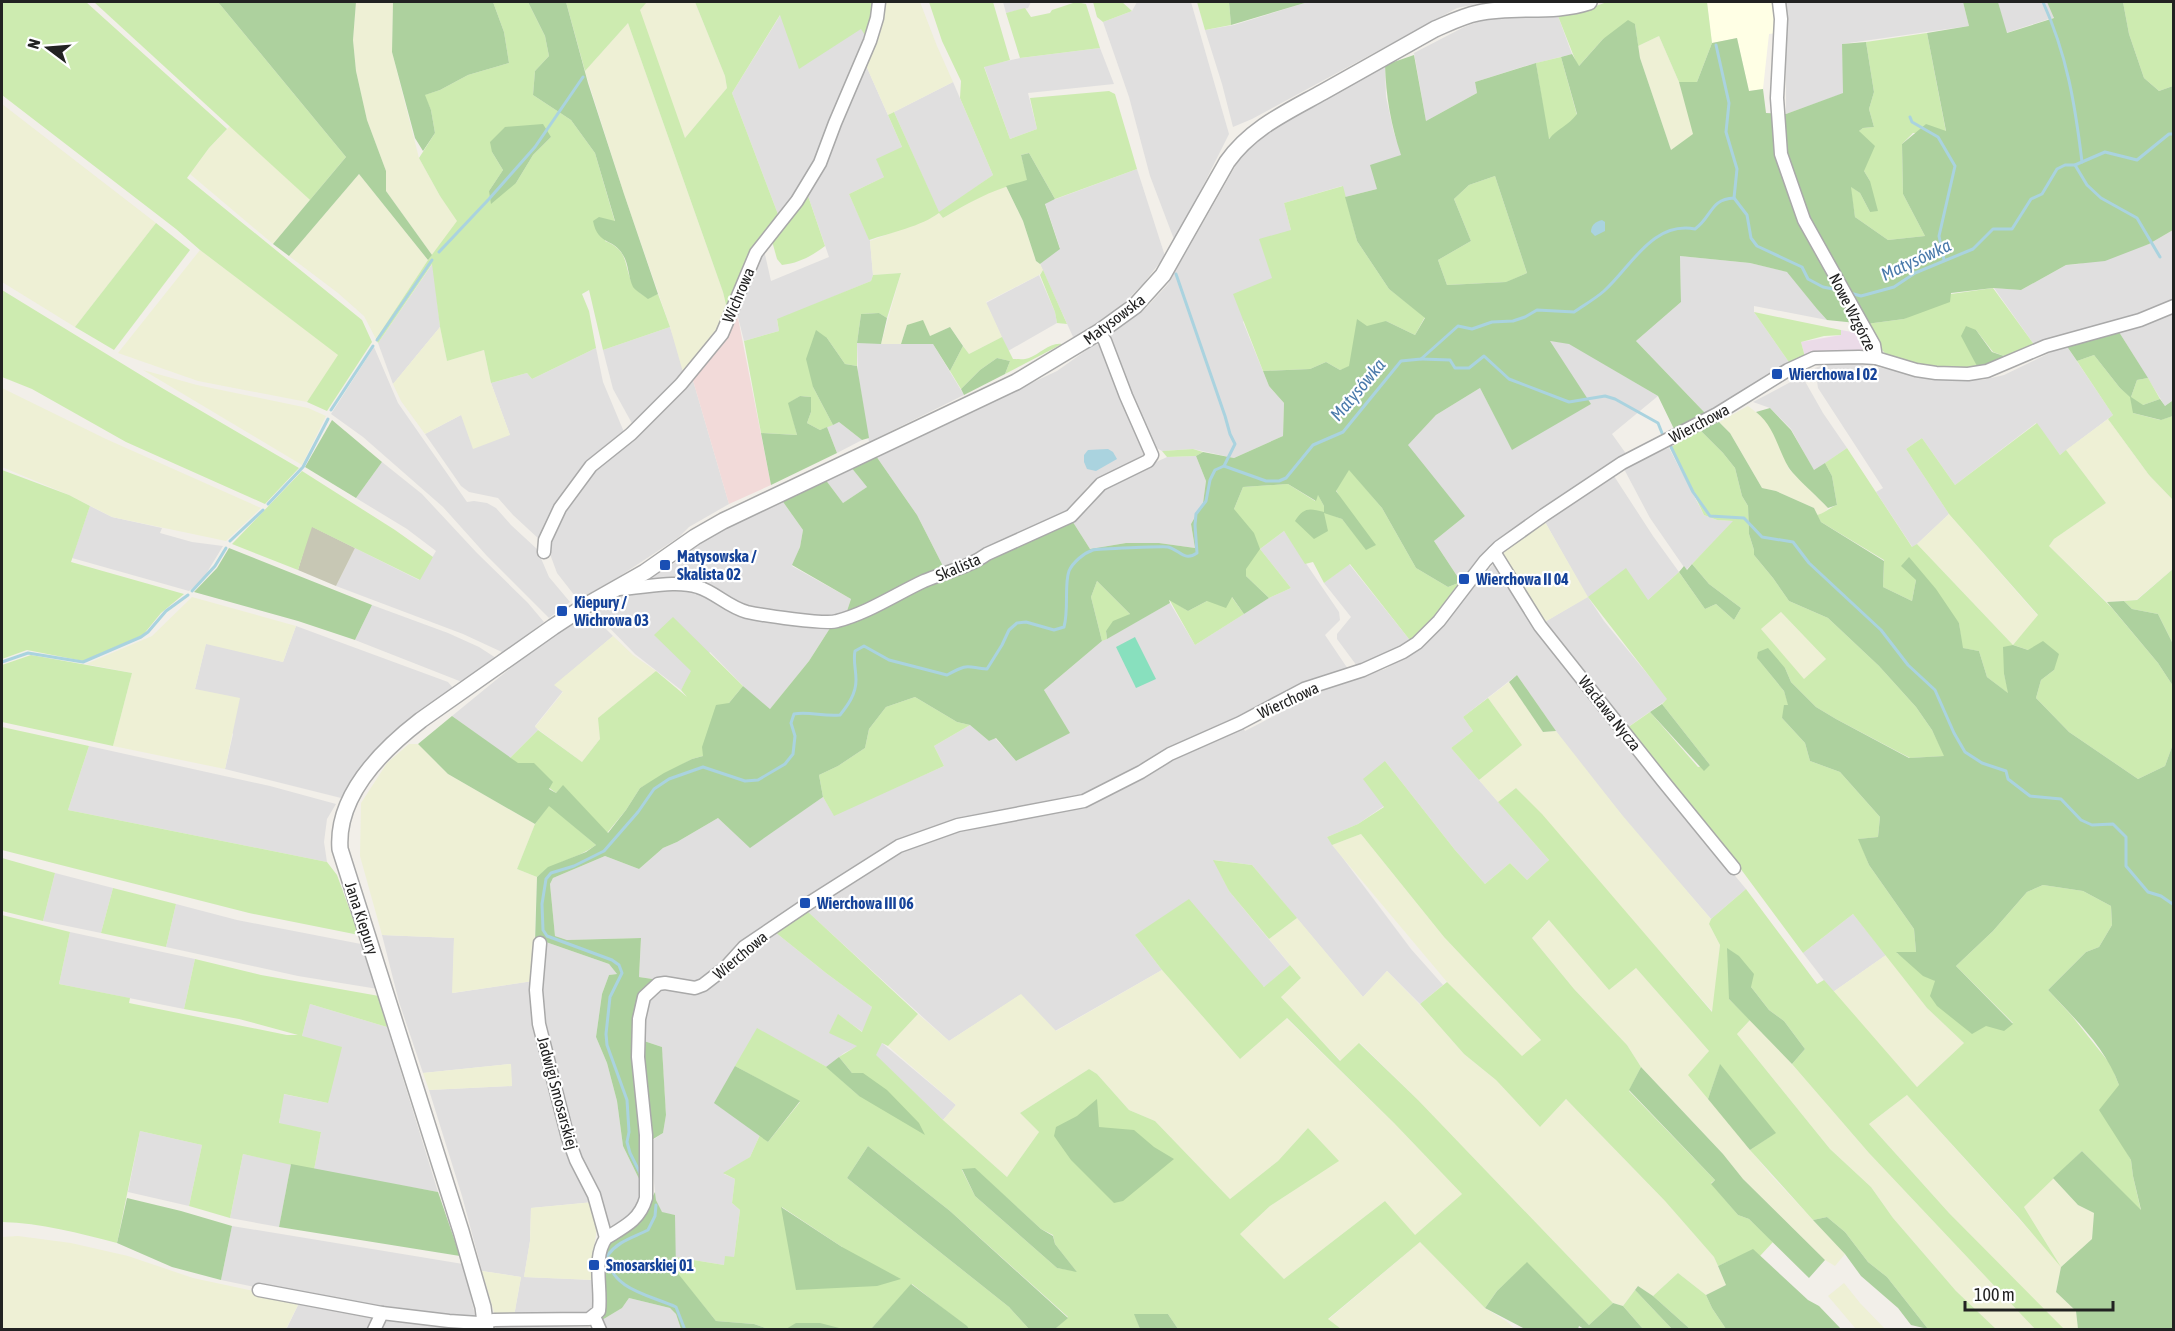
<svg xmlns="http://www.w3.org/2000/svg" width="2175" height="1331" font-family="'Asap Condensed',sans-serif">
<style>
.residential{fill:#e0dfdf}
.commercial{fill:#f2dad9}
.industrial{fill:#ebdbe8}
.education{fill:#ffffe5}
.construction{fill:#c7c7b4}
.farmland{fill:#eef0d5}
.grass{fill:#cdebb0;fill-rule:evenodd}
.forest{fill:#add19e;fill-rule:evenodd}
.pitch{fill:#88e0be}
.water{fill:#aad3df}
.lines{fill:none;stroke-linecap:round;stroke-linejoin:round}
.stream{stroke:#aad3df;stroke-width:3}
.minor-casing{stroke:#a9a9a9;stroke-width:15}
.tertiary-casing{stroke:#a9a9a9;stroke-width:18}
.minor{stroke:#fff;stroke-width:12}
.tertiary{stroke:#fff;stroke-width:15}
.transit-dot{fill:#1a4fb4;stroke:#fff;stroke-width:2}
.labels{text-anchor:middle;stroke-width:4.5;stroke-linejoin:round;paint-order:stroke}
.street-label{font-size:16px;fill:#222;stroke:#fff}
.transit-label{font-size:16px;font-weight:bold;fill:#164399;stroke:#fff;text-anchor:start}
.water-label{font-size:18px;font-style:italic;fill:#4a7aab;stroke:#fff}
</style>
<rect width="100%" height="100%" fill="#f2efe9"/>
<g class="residential">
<polygon points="1003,2 1031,2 1028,8 1006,13"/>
<polygon points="1137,2 1191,2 1229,134 1175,242 1150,176 1129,97 1103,22 1132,11"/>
<polygon points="1308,2 1487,2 1457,8 1252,119 1233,127 1222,84 1205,30 1234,25"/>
<polygon points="1786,2 1963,2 1969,26 1842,44 1844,93 1786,114"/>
<polygon points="1998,2 2047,2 2055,17 2006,33"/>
<polygon points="781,14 862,29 868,40 805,184 779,217 732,93"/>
<polygon points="1558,16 1572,54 1525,66 1475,82 1477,93 1426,121 1414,53 1464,27 1483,20 1513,17"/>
<polygon points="1100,48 1114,84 1028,93 1037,129 1010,139 984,66 1020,58"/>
<polygon points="864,61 902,147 884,177 849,194 870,241 873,275 871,281 777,320 779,331 744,341 737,313 757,262 764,250 771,281 829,257 806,190"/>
<polygon points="1385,65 1386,97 1394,133 1402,155 1377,189 1345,197 1342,186 1284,203 1291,230 1272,278 1243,322 1269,386 1284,403 1283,436 1234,458 1193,449 1162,451 1153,446 1125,384 1110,339 1112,333 1146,308 1168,284 1240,158 1264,134"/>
<polygon points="953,82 993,175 939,213 894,112"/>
<polygon points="1137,169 1165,256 1143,284 1121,306 1074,339 1040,264 1060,248 1045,203"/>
<polygon points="2173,230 2173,301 2146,315 2078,330 2035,346 1994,288 2021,290 2066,265 2079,264 2149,244"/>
<polygon points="1680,256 1750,263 1788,272 1817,309 1827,320 1754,306 1754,312 1791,365 1705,413 1636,341 1681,302"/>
<polygon points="433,263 440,327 393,384 378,343"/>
<polygon points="1039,275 1055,312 1057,323 1008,351 986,303"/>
<polygon points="2173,311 2173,400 2165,406 2119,332"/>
<polygon points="670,327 686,374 634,427 613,389 603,350"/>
<polygon points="1549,341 1569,343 1658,396 1612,434 1627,455 1541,509 1489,547 1461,582 1434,541 1465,516 1407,445 1436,415 1480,388 1512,449 1590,404"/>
<polygon points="857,343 933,344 964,395 869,442 858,373"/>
<polygon points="1095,344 1100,345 1145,454 1088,486 1069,511 945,570 917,515 876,456 1057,371"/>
<polygon points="2066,345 2113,415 2060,455 2036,423 1955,485 1922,438 1906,449 1949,514 1913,548 1876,492 1883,488 1818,388 1815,368 1834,361 1882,368 1934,378 1982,380 2004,375"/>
<polygon points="374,347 398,403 467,502 474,501 487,503 496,508 511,525 537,549 549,577 570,602 549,618 487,556 443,507 363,437 331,414"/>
<polygon points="596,348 603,382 624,432 540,540 513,515 498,498 469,492 461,486 425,434 461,415 510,435 491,383 527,373 532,379"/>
<polygon points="1802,376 1823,413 1847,448 1814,471 1791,429 1770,408 1753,402"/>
<polygon points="692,377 729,504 689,527 679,537 620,576 583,597 575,596 557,573 550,554 551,532 583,481"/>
<polygon points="839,422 862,440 837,453 827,427"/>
<polygon points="1669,448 1704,515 1717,520 1734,521 1686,570 1650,518 1624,469 1649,455"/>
<polygon points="1196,456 1206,481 1203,503 1191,524 1195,548 1159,543 1126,543 1090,549 1071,519 1105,486 1167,457"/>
<polygon points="382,462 422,494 477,553 528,603 544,622 504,653 463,634 336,586 355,548 419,580 436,551 407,529 356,498"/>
<polygon points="850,466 867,487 843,503 825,479"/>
<polygon points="1614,476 1653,536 1679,572 1648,600 1588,597 1604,621 1668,699 1621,732 1673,801 1746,889 1711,919 1637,834 1567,747 1517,675 1463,717 1473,731 1451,748 1549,860 1527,880 1510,863 1485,884 1455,850 1385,761 1384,806 1358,824 1327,837 1411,949 1443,985 1420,1004 1387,971 1363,997 1252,865 1214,860 1229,891 1290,965 1265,987 1135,935 1162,970 1055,1031 1020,995 949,1041 798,903 700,982 659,980 639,977 641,938 567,940 555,936 550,884 553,878 605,856 639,869 663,848 677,842 718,818 750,847 823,797 834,815 944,766 934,746 970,725 989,741 995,738 1016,761 1069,733 1044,690 1102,641 1170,603 1195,645 1269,598 1291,588 1260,549 1284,531 1339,612 1340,620 1325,635 1348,669 1238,719 1245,731 1330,687 1385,669 1416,651 1438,630 1496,561 1543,623 1587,597 1545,522"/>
<polygon points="781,499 803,530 800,547 792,566 851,599 846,614 832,625 809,661 770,709 752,695 710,652 692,671 681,690 635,654 592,610 678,561 688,549 741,516"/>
<polygon points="90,506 112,517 162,528 160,533 192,542 223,546 203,579 189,591 72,558"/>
<polygon points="1349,564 1409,639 1409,642 1382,658 1357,666 1337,639 1337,634 1351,617 1324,583"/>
<polygon points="372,605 448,633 479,647 496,658 462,682 355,640"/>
<polygon points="588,611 613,636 555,685 563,691 535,726 538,730 510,758 452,716 523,658"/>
<polygon points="296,626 448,682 453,688 390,736 366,762 341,798 225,769 233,734 195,689 206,643 283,662"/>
<polygon points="89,746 270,786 336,804 327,819 324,842 327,862 68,810"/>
<polygon points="55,873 113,888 101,933 43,921"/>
<polygon points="176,904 237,920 361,944 378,989 298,976 166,947"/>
<polygon points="1853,914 1886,955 1833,992 1803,953"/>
<polygon points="70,932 195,959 184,1009 59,984"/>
<polygon points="775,932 826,973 872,1007 863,1032 838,1015 858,1046 844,1053 827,1067 757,1029 715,1103 760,1135 750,1157 724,1174 735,1179 732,1203 740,1210 734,1257 724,1265 675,1257 675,1215 662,1213 656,1200 655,1192 650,1142 663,1133 666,1115 662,1047 644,1041 642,1027 647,1000 659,988 685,992"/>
<polygon points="382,935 454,938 453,993 533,981 534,1006 594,1202 531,1208 530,1241 524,1277 594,1280 594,1309 579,1316 514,1316 521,1277 482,1271 462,1196 429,1090 512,1086 510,1064 423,1073 399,1002"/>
<polygon points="543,941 609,964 617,974 609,975 602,994 596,1037 607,1063 617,1101 623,1146 642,1185 640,1207 629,1218 608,1227 571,1134 541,1015"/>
<polygon points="310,1004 387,1027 438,1192 314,1170 321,1132 279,1124 283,1094 328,1103 302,1036"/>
<polygon points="882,1043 956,1105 943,1120 875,1055"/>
<polygon points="140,1131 202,1145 189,1206 128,1192"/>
<polygon points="243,1154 291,1164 279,1227 230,1218"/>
<polygon points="232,1226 463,1264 476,1319 303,1297 221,1280"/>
<polygon points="629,1298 670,1308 676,1314 681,1329 605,1329 602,1320 622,1308"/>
<polygon points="300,1301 376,1315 369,1329 286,1330"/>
<polygon points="384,1318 478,1326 478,1330 379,1330"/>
<polygon points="496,1324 588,1327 594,1329 496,1330"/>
</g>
<polygon class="commercial" points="737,313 771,485 729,504 692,377 726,336"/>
<polygon class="industrial" points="1841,330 1862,334 1866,346 1862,351 1805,357 1801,342 1841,335"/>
<polygon class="education" points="1707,2 1777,2 1777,33 1769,34 1763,89 1749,91 1737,38 1712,43"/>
<polygon class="construction" points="311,526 355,548 336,586 298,570"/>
<g class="farmland">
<polygon points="356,2 393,2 392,52 419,158 440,196 458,221 432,255 386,191 386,171 367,120 356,71 353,40"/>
<polygon points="647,2 695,2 725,76 727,88 685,138 636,14"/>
<polygon points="881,2 920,2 937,46 953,82 888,115 864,61"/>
<polygon points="628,23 723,292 728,313 685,379 670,327 624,194 585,71"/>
<polygon points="1659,36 1679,82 1694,134 1671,150 1640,58 1638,46"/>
<polygon points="2,104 156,223 75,327 2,282"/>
<polygon points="230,126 310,200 273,244 190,174 209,148"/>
<polygon points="359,174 428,260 376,339 364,316 338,293 289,256"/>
<polygon points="1006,186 1023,221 1036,261 1040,264 1043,270 1039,275 986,302 1002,337 969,354 950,327 930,336 907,325 901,344 881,344 901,273 873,275 870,241 933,217 939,213 943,218 983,195"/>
<polygon points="200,250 339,355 307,402 198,381 118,353"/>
<polygon points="440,327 447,361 484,350 491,383 510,435 473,449 461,415 425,434 401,401 393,384"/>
<polygon points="143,370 197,385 308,408 326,416 302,465"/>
<polygon points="2,388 106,439 261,508 226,541 112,517 69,495 2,467"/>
<polygon points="1748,406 1765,419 1777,439 1789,469 1828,508 1824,513 1817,515 1814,508 1776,491 1762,488 1730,433 1719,422"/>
<polygon points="2108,419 2149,475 2173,500 2173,569 2136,600 2107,602 2049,546 2054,539 2106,503 2066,450"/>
<polygon points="1949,514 2038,616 2013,645 1917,544"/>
<polygon points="1545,522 1588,597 1543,623 1502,554 1519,539"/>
<polygon points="192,597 296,626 283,662 206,644 195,689 240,698 225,769 113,746 132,673 86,664 152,636"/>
<polygon points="1781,612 1826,659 1804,680 1761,629"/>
<polygon points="613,636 633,655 656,671 599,718 600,739 582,762 535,727 563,692 554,685"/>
<polygon points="1509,682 1543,732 1556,731 1622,815 1711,919 1709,924 1720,945 1713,1012 1516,788 1498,802 1479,780 1521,745 1488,698"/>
<polygon points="409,744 418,744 448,774 535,824 517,869 537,877 533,981 452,993 454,938 382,935 360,856 361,803 387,763"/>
<polygon points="1361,834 1444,937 1541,1040 1522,1057 1447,982 1332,845"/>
<polygon points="1297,918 1363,997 1387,971 1427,1012 1464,1054 1496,1080 1540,1127 1566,1099 1665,1201 1714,1257 1726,1285 1706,1295 1678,1273 1653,1296 1638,1286 1623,1306 1613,1303 1418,1100 1360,1043 1341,1061 1290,1008 1281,996 1301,978 1269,939"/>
<polygon points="1550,920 1609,990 1636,968 1709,1051 1689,1075 1770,1174 1845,1254 1835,1266 1825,1260 1743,1179 1723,1154 1641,1067 1627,1045 1574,989 1532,938"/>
<polygon points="1886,955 1927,1008 1964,1043 1917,1087 1833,992"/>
<polygon points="1162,970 1240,1059 1286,1018 1394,1123 1462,1194 1414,1236 1385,1201 1284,1279 1240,1234 1270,1206 1338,1161 1308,1128 1278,1161 1230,1199 1155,1121 1129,1110 1097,1074 1089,1069 1020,1113 1039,1132 1007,1177 943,1120 956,1105 888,1046 918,1014 949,1041 1021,994 1056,1031"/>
<polygon points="1750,1020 1792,1064 1869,1153 2035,1329 1996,1329 1956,1291 1893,1218 1871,1187 1830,1149 1737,1034"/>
<polygon points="511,1064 512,1086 429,1090 423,1073"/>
<polygon points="1907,1095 2058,1262 2024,1207 2053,1178 2078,1205 2094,1213 2092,1239 2061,1267 2056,1292 2076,1311 2078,1329 2062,1329 1949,1213 1869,1124"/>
<polygon points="594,1202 598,1221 593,1255 594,1280 524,1277 530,1241 531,1208"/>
<polygon points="18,1236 71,1243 128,1256 193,1278 300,1301 286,1329 2,1330 2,1237"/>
<polygon points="1420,1242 1485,1308 1506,1321 1515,1329 1341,1330 1328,1320"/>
<polygon points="482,1271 521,1277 514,1316 495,1316"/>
<polygon points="1844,1283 1860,1303 1885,1329 1856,1329 1828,1296"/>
</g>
<g class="grass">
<polygon points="2,2 86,2 227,129 209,148 187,178 362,320 372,342 327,411 307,402 338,355 200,250 176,229 2,95"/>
<polygon points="94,2 218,2 346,157 310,200"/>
<path d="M493 2H528L545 36 549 56 535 71 533 95 571 120 595 153 615 222 605 241C630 251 623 265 633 285 636 291 643 295 648 298L658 294 670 327 603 350 589 290 582 294 589 311 596 348 532 379 527 373 491 383 484 350 447 361 440 327 432 264 378 343 376 339 428 260 457 221 440 196 419 158 435 133 431 110 424 95 440 90 468 75 509 63 504 32ZM551 137 533 155 516 183 489 191 503 170 492 152Z"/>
<polygon points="566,2 647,2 640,10 685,138 727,88 725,76 695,2 873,2 868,40 861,29 799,69 780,15 732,93 779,217 753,246 734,292 728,313 723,292 628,23 585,71"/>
<path d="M929 2H993L1010 60 984 67 1010 139 1037 129 1030 98 1109 91 1115 94 1137 169 1055 199 1029 153 1021 155 1028 181C996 187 970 202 943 218L939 213C922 226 890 233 869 240L849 194 884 177 876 159 902 147 888 115 894 112 939 212 993 175 960 98 961 81 942 41Z"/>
<polygon points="1076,2 1086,4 1100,48 1020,58 1006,13 1025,8 1031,17 1050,13 1052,10"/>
<polygon points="1093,2 1122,2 1132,11 1103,22 1097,17"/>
<polygon points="1197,2 1229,2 1231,25 1205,30"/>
<polygon points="1607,2 1707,2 1712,43 1697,82 1679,82 1659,36 1638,46 1635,24 1603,39 1578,67 1558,16 1593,7"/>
<polygon points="2123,2 2173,2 2173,86 2159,91 2144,78 2129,34"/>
<polygon points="1927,33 1946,132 1913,133 1902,144 1903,194 1925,236 1888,240 1855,217 1850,186 1860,193 1870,212 1870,181 1864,171 1859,131 1863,128 1874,127 1869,109 1874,92 1866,42"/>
<polygon points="1561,57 1577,115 1568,126 1548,139 1536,63"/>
<polygon points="1495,176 1527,273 1507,282 1447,285 1438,260 1471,241 1454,199 1469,185"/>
<polygon points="1343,186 1357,241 1389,289 1425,317 1415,335 1386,321 1349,367 1340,370 1326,362 1310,369 1263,371 1233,294 1272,278 1259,239 1291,230 1284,203"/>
<path d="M806 190 825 246C812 256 799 263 782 265L777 259 772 241Z"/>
<polygon points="156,223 190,250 114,350 75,327"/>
<polygon points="1043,270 1067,324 1057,323 1055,312 1040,275"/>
<polygon points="901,273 887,318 879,313 861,314 857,343 857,366 845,364 827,338 813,387 833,425 820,430 807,423 811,412 811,397 800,396 789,403 797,435 761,433 744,341 779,331 777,319 871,281 873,275"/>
<path d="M1993 288 2035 346 2010 358 1993 352 1976 330 1974 359 1978 368C1956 367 1905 370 1888 356 1879 349 1873 334 1866 324L1904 319 1951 294Z"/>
<polygon points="2,290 162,388 299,468 265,504 126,442 32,389 2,377"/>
<polygon points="1754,312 1841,330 1841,335 1824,336 1801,342 1805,357 1791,365"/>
<path d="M1002 337 1013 359C1018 359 1024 360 1029 358 1040 354 1050 342 1062 344L1005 374 1010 361 997 358 980 370 961 389 950 371 963 346 969 354Z"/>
<polygon points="2094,355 2120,388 2131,397 2137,380 2148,378 2160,399 2143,405 2133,413 2160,420 2173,416 2173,500 2149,475 2108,419 2113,415 2077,361"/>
<path d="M2037 423 2060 455 2066 450 2106 503 2054 539 2049 546 2111 607 2158 663 2173 686V744L2165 766 2138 779 2069 732 2036 698 2041 680 2054 670 2028 650 2013 645 2004 674 2009 694 1987 677 1979 651 1962 648 1959 623 1916 580 1912 601 1883 587 1884 560 1821 522 1817 515C1825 513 1829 508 1837 505L1832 476 1825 463 1847 448 1912 547 1917 544 2013 645 2038 615 1949 514 1906 449 1922 438 1955 485Z"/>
<path d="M1700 430 1723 453 1735 468 1742 496 1748 506 1749 534 1754 550V555L1773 578 1789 601 1828 618 1879 666 1916 707 1932 730 1945 756 1910 758 1836 719 1816 707 1791 682 1785 668 1758 659 1784 691 1789 706 1782 718 1805 743 1810 761 1840 772 1880 817 1878 837 1859 839 1869 865 1914 929 1916 952 1897 953 1935 981 1986 1026 2013 1023 1956 966 1993 931 2027 892 2043 885 2083 891 2111 906 2112 925 2099 947 2086 952 2048 990 2072 1016 2111 1065 2119 1085 2122 1144 2131 1160 2133 1176 2141 1211 2082 1151 2024 1207 2061 1267 2019 1218 1907 1095 1869 1124 1949 1213 2064 1329H2035L1869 1153 1792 1064 1805 1049 1784 1021 1769 1010 1751 987 1729 999 1750 1020 1737 1034 1830 1149 1871 1187 1893 1218 1956 1291 1996 1329H1928L1887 1277 1868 1262 1845 1232 1827 1217 1813 1220 1750 1150 1775 1133 1720 1065 1708 1099 1688 1075 1709 1051 1636 968 1609 990 1549 920 1532 938 1574 989 1627 1045 1641 1067 1629 1091 1715 1180 1711 1183 1738 1215 1749 1219 1773 1242 1760 1256 1753 1250 1718 1266 1714 1257 1665 1201 1566 1099 1540 1127 1496 1080 1464 1054 1420 1004 1447 982 1522 1056 1541 1040 1444 937 1361 834 1332 845 1327 837 1358 824 1384 807 1363 779 1385 761 1455 850 1485 884 1510 863 1527 880 1549 860 1498 802 1516 788 1542 814 1712 1012 1720 945 1709 924 1711 919 1746 889 1817 984 1824 980 1917 1087 1964 1043 1927 1008 1853 914 1803 953 1743 872 1627 728 1650 712 1698 767 1710 765 1662 704 1667 699 1588 597 1626 568 1648 600 1679 572 1705 609 1716 604 1734 620 1741 608 1709 584 1692 564 1733 521 1717 520 1704 515 1671 447ZM1781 612 1826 659 1804 679 1761 629Z"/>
<polygon points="1193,449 1203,452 1196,456 1167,457 1162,451"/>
<path d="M1349 469 1382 508 1416 568 1448 587 1461 582C1445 604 1431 627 1409 642V639L1350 564 1324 583 1313 562 1305 564 1284 531 1260 549 1291 588 1269 598 1246 576 1234 509 1243 487 1288 484 1315 501 1318 494 1324 506V512L1342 519 1367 550 1336 490Z"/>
<polygon points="2,470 69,495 90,506 71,562 184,594 161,613 143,635 83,661 27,650 2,659"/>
<polygon points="302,471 395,530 433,557 420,580 312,527 298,570 232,544"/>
<polygon points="2173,569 2173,644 2158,614 2132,609 2124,601 2137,600"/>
<polygon points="1097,581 1130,614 1106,631 1107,639 1102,641 1091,597"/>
<polygon points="1231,596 1244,614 1195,645 1169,599 1188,611 1207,601"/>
<polygon points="673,617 743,686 729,703 703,756 692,759 640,788 626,810 607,833 563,786 556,793 510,758 538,730 582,762 600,739 598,718 656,671 687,697 681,690 691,671 654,635"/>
<polygon points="31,655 132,673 113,746 2,722 2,665"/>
<polygon points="915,697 957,722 970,725 934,746 944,766 834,816 823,797 819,775 838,766 865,748 869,729 886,707"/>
<polygon points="1488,698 1522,745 1479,780 1451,748 1473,731 1463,717"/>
<polygon points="2,727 89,746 68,810 327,862 337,875 359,935 249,913 2,850"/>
<path d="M549 805 596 845C577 859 555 861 537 877L517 869 535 824Z"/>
<polygon points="2,858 55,873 43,921 2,911"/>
<polygon points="1213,860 1252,865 1297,918 1269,939 1229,891"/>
<polygon points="113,888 176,904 166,947 101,933"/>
<path d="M1189 899 1264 987 1290 965 1301 978 1281 997 1340 1061 1359 1043 1418 1100 1613 1303 1589 1325 1527 1263 1497 1291 1485 1308 1420 1242 1328 1319 1341 1329H1178L1168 1314H1135L1140 1329H1055L1068 1317 950 1211 868 1146 847 1178 1009 1307 1029 1329H969L912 1284 871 1329H843L841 1328 768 1329 754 1324 716 1321 675 1271V1257L724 1265 725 1256 734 1257 740 1210 732 1203 735 1179 723 1173 750 1157 760 1135 768 1142 800 1102 735 1066 757 1028 827 1067 859 1096 852 1073 839 1057 857 1046 829 1033 838 1014 862 1032 872 1007 826 973 775 932 807 911 918 1014 888 1046 882 1043 876 1055 943 1120 1007 1177 1039 1132 1020 1113 1089 1069 1097 1074 1129 1110 1155 1121 1230 1199 1278 1161 1308 1128 1339 1161 1270 1206 1240 1234 1284 1279 1385 1201 1415 1235 1462 1194 1394 1123 1287 1018 1240 1059 1162 970 1135 935ZM975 1169 1041 1229 1053 1235 1055 1244 1076 1271 1057 1268 975 1196 962 1170ZM782 1207 842 1247 797 1290Z"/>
<path d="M2 915 70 932 59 984 130 998 129 1003 287 1035H298L239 1019 184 1009 195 959 261 975 379 996 387 1027 310 1004 302 1036 342 1047 328 1103 284 1094 279 1123 321 1132 314 1170 243 1154 230 1218 189 1206 202 1145 140 1131 117 1243C79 1233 41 1223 2 1222Z"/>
<polygon points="1678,1273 1706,1295 1712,1308 1726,1329 1690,1329 1653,1296"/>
<polygon points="1635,1290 1672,1329 1643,1329 1623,1306"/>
</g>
<g class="forest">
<polygon points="218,2 356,2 353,40 356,71 367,120 386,171 386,191 432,255 428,260 359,174 289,256 273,244 346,157"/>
<polygon points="393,2 493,2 504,32 509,63 468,75 440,90 425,95 431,110 435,133 423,151 415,138 392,52"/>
<path d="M528 2H566L588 83 624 194 658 294 648 299C643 295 636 291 633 287 628 277 629 264 623 255 614 238 598 246 593 221L599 217 615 221 595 153 571 120 533 95 535 71 549 56 545 36Z"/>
<polygon points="1229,2 1308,2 1231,25"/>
<path d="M1963 2H1998L2007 33 2054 18 2047 2H2123L2129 34 2144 78 2159 91 2173 86V230L2149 244 2105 261 2066 265 2021 290 1993 288 1951 293 1950 302 1904 319 1866 324 1827 320 1817 309 1787 272 1750 263 1680 256 1681 302 1636 341 1705 413 1674 429 1658 396 1569 344 1550 341 1591 404 1512 450 1480 388 1436 415 1408 445 1465 516 1434 541 1461 582 1448 587 1416 568 1382 508 1349 470 1336 491 1376 545 1366 550 1342 519 1324 513 1328 531 1314 539 1295 521C1304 507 1309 508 1324 512V506L1318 495 1316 501 1288 484 1243 487 1234 509 1254 533 1260 549 1246 569V576L1269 598 1244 614 1232 597 1226 608 1207 601 1188 611 1169 600 1170 603 1107 639 1106 631 1113 621 1130 614 1097 581 1091 597 1102 641 1044 690 1070 733 1016 761 996 738 989 741 970 725 957 722 915 697 886 707 869 729 865 748 838 766 819 775 823 797 750 848 718 818 677 842 663 848 639 869 605 856 553 878 550 884 555 936 567 940 641 938 639 977 659 980 640 998 642 1185 623 1146 617 1101 607 1063 596 1037 602 994 609 975 617 974 609 964 543 941 541 936 535 942 537 877 548 867 586 852 596 845 549 806 535 824 448 774 418 744 452 716 518 763H534L553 782 549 789 556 793 563 785 608 833 626 810 640 788 664 773 692 759 703 756 702 747 716 705 729 703 743 686 770 709 809 661 832 625 846 614 851 599 792 565 800 547 803 530 781 499 825 479 843 503 867 487 850 466 876 456 917 515 945 570 967 571 1071 519 1090 549 1126 543H1159L1195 548 1191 524 1203 503 1206 481 1196 456 1203 452 1234 458 1283 436 1284 403 1269 386 1263 371 1310 369 1326 362 1340 370 1349 366 1357 319 1367 326 1386 321 1415 335 1425 318 1389 289 1357 241 1345 197 1377 189 1370 165 1401 155C1391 125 1386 97 1385 65L1414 55 1426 121 1477 93 1475 82 1536 63 1549 139C1558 128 1568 126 1577 114L1561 57 1572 54 1579 66 1603 39 1628 20 1635 24 1640 58 1671 150 1693 134 1679 82H1697L1712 43 1737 38 1749 91 1763 89 1766 113 1786 114 1843 93 1842 44 1866 42 1874 92 1869 109 1874 127 1863 128 1859 131 1875 146 1864 171 1870 181 1878 211 1870 212 1860 193 1851 187 1855 217 1888 240 1925 236 1903 194 1902 144 1926 124 1946 131 1927 33 1969 26ZM1495 176 1527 273 1506 282 1447 285 1438 260 1471 241 1454 199 1469 185Z"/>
<polygon points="543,124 551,137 533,155 516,183 491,204 489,191 503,170 492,152 490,142 505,127"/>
<polygon points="1029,153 1055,199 1045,204 1060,249 1040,264 1036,261 1023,221 1006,186 1027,180 1021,155"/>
<polygon points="879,313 887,318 881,344 857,343 861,314"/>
<polygon points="923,320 930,336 950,327 963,346 950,371 933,344 901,344 907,325"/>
<polygon points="1966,326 1976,330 1992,352 2010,358 1978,368 1961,336"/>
<polygon points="816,330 827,338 845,364 857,366 869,438 862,440 839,422 833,425 813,387 806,359"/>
<polygon points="2119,332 2148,378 2137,380 2131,397 2143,405 2160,399 2165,406 2172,401 2173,416 2161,420 2133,413 2130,397 2120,388 2094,355 2077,361 2066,345"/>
<polygon points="997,358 1010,361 1005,374 964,395 961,389 980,370"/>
<polygon points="800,396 811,397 811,412 807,423 820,430 827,427 837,453 771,485 761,433 797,435 788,403"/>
<path d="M1770 408 1791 430 1814 470 1825 463 1832 476 1837 505 1828 508C1819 498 1796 478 1789 468 1777 448 1775 427 1756 412Z"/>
<polygon points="332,420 382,462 356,498 305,467"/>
<path d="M1719 422 1730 433 1762 488 1776 491 1814 508 1821 522 1884 561 1883 587 1912 601 1916 580 1901 566 1909 557 1936 589 1959 623 1963 648 1979 651 1987 677 2008 693 2004 674 2003 647 2013 645 2028 650 2043 641 2059 654 2054 670 2041 680 2036 698 2069 732 2138 779 2165 766 2173 744V1329H2078L2076 1311 2056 1292 2061 1267 2092 1239 2094 1213 2078 1205 2053 1178 2082 1151 2141 1210 2133 1176 2131 1160 2099 1110 2119 1085C2106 1048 2074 1018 2048 990L2086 952 2099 947 2112 925 2111 906 2083 891 2043 885 2027 892 1993 931 1956 966 2013 1024 2004 1031 1986 1026 1972 1034 1937 1006 1930 996 1935 981 1923 976 1896 952H1916L1914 929 1869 865 1858 839 1878 837 1880 817 1840 772 1810 761 1805 743 1782 718 1784 705H1788L1784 691 1757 658 1758 652 1768 648 1785 668 1791 682 1816 707 1836 719 1909 758 1944 756 1932 730 1916 707 1879 666 1828 618 1789 601 1773 578 1754 555V550L1749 534 1748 506 1742 496 1735 468 1723 453 1700 430Z"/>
<polygon points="229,548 372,605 355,640 298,621 194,592 217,568"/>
<polygon points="1692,564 1709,584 1741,608 1734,620 1716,604 1705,609 1679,572 1684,566 1687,570"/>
<polygon points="2124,601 2132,609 2158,614 2173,644 2173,686 2158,663 2107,602"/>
<polygon points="1517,675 1556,731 1543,732 1509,682"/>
<polygon points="1662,704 1710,765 1704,771 1650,712"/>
<polygon points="1727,948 1739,956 1754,974 1751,987 1769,1010 1784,1021 1805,1049 1792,1064 1729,999"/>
<polygon points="644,1041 662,1047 666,1115 663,1133 650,1141 644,1078"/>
<polygon points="839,1057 852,1073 863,1073 887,1090 919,1123 925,1135 859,1096 826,1067"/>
<polygon points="1720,1064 1776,1133 1750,1150 1708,1099"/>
<polygon points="735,1066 800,1101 768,1142 714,1103"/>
<polygon points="1641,1067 1723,1154 1743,1179 1825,1260 1809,1278 1749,1219 1738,1215 1711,1184 1715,1180 1629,1090"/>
<polygon points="1097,1099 1099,1127 1134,1130 1154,1147 1174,1159 1123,1201 1114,1203 1071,1160 1054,1136 1056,1127 1077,1116"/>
<polygon points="868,1146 950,1211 1068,1318 1055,1329 1029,1329 1009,1307 847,1178"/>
<polygon points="291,1164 438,1192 460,1256 279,1227"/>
<polygon points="975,1168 1041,1229 1053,1236 1055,1244 1077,1272 1057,1268 975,1196 962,1169"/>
<path d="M655 1192 656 1200 662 1212 675 1215 676 1271 716 1321 754 1324 768 1329H681L676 1314 670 1308 629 1298 622 1308 602 1320C600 1304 598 1255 608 1243 623 1224 644 1215 655 1192Z"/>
<polygon points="127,1198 181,1211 232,1226 221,1280 172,1267 117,1243"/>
<polygon points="781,1207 842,1247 901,1279 877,1286 796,1290"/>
<polygon points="1827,1217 1845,1232 1868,1262 1887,1277 1928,1329 1911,1325 1898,1308 1861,1276 1845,1254 1813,1220"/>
<polygon points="1753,1249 1808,1300 1819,1306 1841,1329 1726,1329 1712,1308 1706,1295 1726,1285 1718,1266"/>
<polygon points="1527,1262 1589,1325 1613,1303 1623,1306 1643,1329 1584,1329 1579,1326 1578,1329 1525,1329 1485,1308 1497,1291"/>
<polygon points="911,1284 967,1326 969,1329 871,1329"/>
<polygon points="1638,1286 1653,1296 1690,1329 1672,1329 1635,1290"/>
<polygon points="1134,1314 1168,1314 1178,1329 1140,1329"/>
<polygon points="796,1323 820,1323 843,1329 786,1329"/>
</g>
<polygon class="pitch" points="1135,637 1156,679 1136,688 1116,647"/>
<g class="water">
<path d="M1602 220 1605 222V231L1595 236 1591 232C1591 225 1595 222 1602 220Z"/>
<polygon points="1108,449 1113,452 1117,459 1096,471 1087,469 1084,462 1084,455 1088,450"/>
</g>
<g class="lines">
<g class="stream">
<path d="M2043 2C2067 55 2075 104 2082 162"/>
<polyline points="1716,45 1729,103 1726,132 1737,169 1734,198"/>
<polyline points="1910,117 1912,122 1938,137 1955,166 1939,236 1944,260"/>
<polyline points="2075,165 2087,185 2101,198 2137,218 2160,257"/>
<polyline points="439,252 489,199 535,147 583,77"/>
<polyline points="1176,274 1225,416 1230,434 1235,444 1224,466"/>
<polyline points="1850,293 1861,296 1894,287 1915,273 1973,249 1993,229 2012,229 2031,199 2042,194 2057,169 2065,165 2075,165 2105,152 2137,160 2169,134 2174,134"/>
<polyline points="377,340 432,260"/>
<polyline points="1421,359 1450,360 1455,368 1469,368 1484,356 1509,379 1569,402 1605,396 1615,399 1658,423 1662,433"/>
<polyline points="331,410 373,346"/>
<polyline points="1671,447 1693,492 1710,516 1744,518 1762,537 1793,542 1809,563 1881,630 1908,665 1935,690 1954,733 1965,752 1982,763 2006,771 2008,779 2030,796 2061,799 2081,820 2092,825 2113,824 2126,837 2126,866 2148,892 2161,896 2174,905"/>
<polyline points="268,504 303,467 328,419"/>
<polyline points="230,541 263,510"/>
<polyline points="192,591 215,566 226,548"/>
<polyline points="2,662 28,653 83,662 141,637 148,632 166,611 188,595"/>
<path d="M641 1175 630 1153 627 1142 629 1132 627 1100 607 1045 606 1034 610 997 622 973 619 965 612 960 547 936 543 930 542 904 546 879 551 873 574 866 604 851 638 812 654 789 669 779 703 767 745 781 758 780 785 764 793 754 795 736 791 723 794 714C809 711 824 717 840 715 848 705 856 694 856 680 856 669 853 661 855 651L864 646 889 660 947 675C969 663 965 667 987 669L1002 645 1009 630 1017 623 1026 622 1054 630 1064 627C1069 608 1064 585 1069 571 1073 562 1084 553 1093 550 1097 549 1164 546 1168 547 1180 550 1184 562 1197 553L1195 525 1196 514 1206 501 1210 480 1215 470 1224 466 1266 481H1279L1286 478 1313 445 1343 432 1401 361 1421 359 1458 326 1472 329 1492 322 1513 321 1525 317 1537 310 1574 312C1584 305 1595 299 1604 291 1631 267 1652 221 1695 229 1712 217 1710 199 1734 198L1747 215 1751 238 1757 246 1802 267 1808 279 1823 287 1838 290"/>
<path d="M656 1205 655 1216 648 1230C632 1238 618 1241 607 1256 611 1290 650 1295 676 1307L685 1330"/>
</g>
<g class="minor-casing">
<g id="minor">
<polyline points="1779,2 1781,19 1777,98 1781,154 1804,220 1874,345 1876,358"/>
<polyline points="544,552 545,540 560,508 591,466 631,434 681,384 722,334 756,253 797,201 820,163 835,123 870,41 877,18 879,2"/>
<polyline points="1494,552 1540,626 1663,781 1734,868"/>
<path d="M616 589C641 589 674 579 698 587 715 592 728 607 747 612 761 615 826 625 837 621 868 613 896 594 924 581 945 572 968 568 987 554L1071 516 1101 484 1148 461 1152 455 1126 396 1105 341 1099 332"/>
<polyline points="540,943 536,990 539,1024 568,1138 576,1160 594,1195 606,1238"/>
<path d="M259 1290 382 1313 449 1321 479 1323 494 1320 589 1319 599 1311C602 1288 592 1258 606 1238 624 1227 640 1220 646 1198V1135L638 1057 639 1019 644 997 658 984 665 983 695 988 703 985 725 968 744 947 806 905 899 846 958 825 1084 801 1141 772 1170 754 1240 723 1304 689 1363 670 1403 652 1417 643 1439 621 1485 561 1499 547 1544 515 1622 463 1717 414 1788 370 1814 358 1859 357 1876 358 1916 370 1936 373 1968 374 1987 371 2046 346 2140 320 2174 306"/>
<polyline points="594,1316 600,1330"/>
<polyline points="374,1330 382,1313"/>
</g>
</g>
<g class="tertiary-casing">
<path id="tertiary" d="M486 1330 483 1307 461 1231 340 849C336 796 382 750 421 720L553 627 585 606 645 572 695 537 723 521 1016 382 1099 332 1135 306 1163 275 1227 162C1251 128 1287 112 1323 92 1360 71 1397 50 1435 29 1449 23 1463 16 1478 13 1515 5 1553 14 1589 2"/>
</g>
<use href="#minor" class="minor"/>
<use href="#tertiary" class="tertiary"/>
</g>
<g class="transit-dot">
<rect x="1771" y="368" width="12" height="12" rx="3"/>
<rect x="659" y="559" width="12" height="12" rx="3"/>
<rect x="1458" y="573" width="12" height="12" rx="3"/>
<rect x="556" y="605" width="12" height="12" rx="3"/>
<rect x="799" y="897" width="12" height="12" rx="3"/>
<rect x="588" y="1259" width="12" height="12" rx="3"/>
</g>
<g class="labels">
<g class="street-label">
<text transform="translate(738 295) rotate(-67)" y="6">Wichrowa</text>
<text transform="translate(1853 312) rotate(63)" y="6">Nowe Wzgórze</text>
<text transform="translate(1114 319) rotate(-37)" y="6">Matysowska</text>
<text transform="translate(1699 423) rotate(-28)" y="6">Wierchowa</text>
<text transform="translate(958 567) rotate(-23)" y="6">Skalista</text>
<text transform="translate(1288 700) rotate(-25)" y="6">Wierchowa</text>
<text transform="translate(1610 713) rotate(52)" y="6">Wacława Nycza</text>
<text transform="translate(362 918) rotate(72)" y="6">Jana Kiepury</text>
<text transform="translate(740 955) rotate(-40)" y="6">Wierchowa</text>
<text transform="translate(558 1093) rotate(75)" y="6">Jadwigi Smosarskiej</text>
</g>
<g class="transit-label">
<text x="1789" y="380">Wierchowa I 02</text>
<text x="677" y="562">Matysowska /<tspan x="677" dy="18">Skalista 02</tspan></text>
<text x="1476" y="585">Wierchowa II 04</text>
<text x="574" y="608">Kiepury /<tspan x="574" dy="18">Wichrowa 03</tspan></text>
<text x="817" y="909">Wierchowa III 06</text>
<text x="606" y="1271">Smosarskiej 01</text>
</g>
<g class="water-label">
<text transform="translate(1916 260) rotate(-25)" y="6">Matysówka</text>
<text transform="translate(1358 390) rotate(-50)" y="6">Matysówka</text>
</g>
</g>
<rect width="2175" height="1331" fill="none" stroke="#222222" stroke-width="6"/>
<g transform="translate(48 48) rotate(286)" stroke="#ffffff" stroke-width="4.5" paint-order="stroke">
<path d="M0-4.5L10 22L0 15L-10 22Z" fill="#222222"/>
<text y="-9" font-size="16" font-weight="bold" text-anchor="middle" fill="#222222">N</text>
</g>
<path d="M1965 1301v9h148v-9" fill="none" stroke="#222222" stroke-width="3"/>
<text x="1974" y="1301" font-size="18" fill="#222222" stroke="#ffffff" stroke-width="4.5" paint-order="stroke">100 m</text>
</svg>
